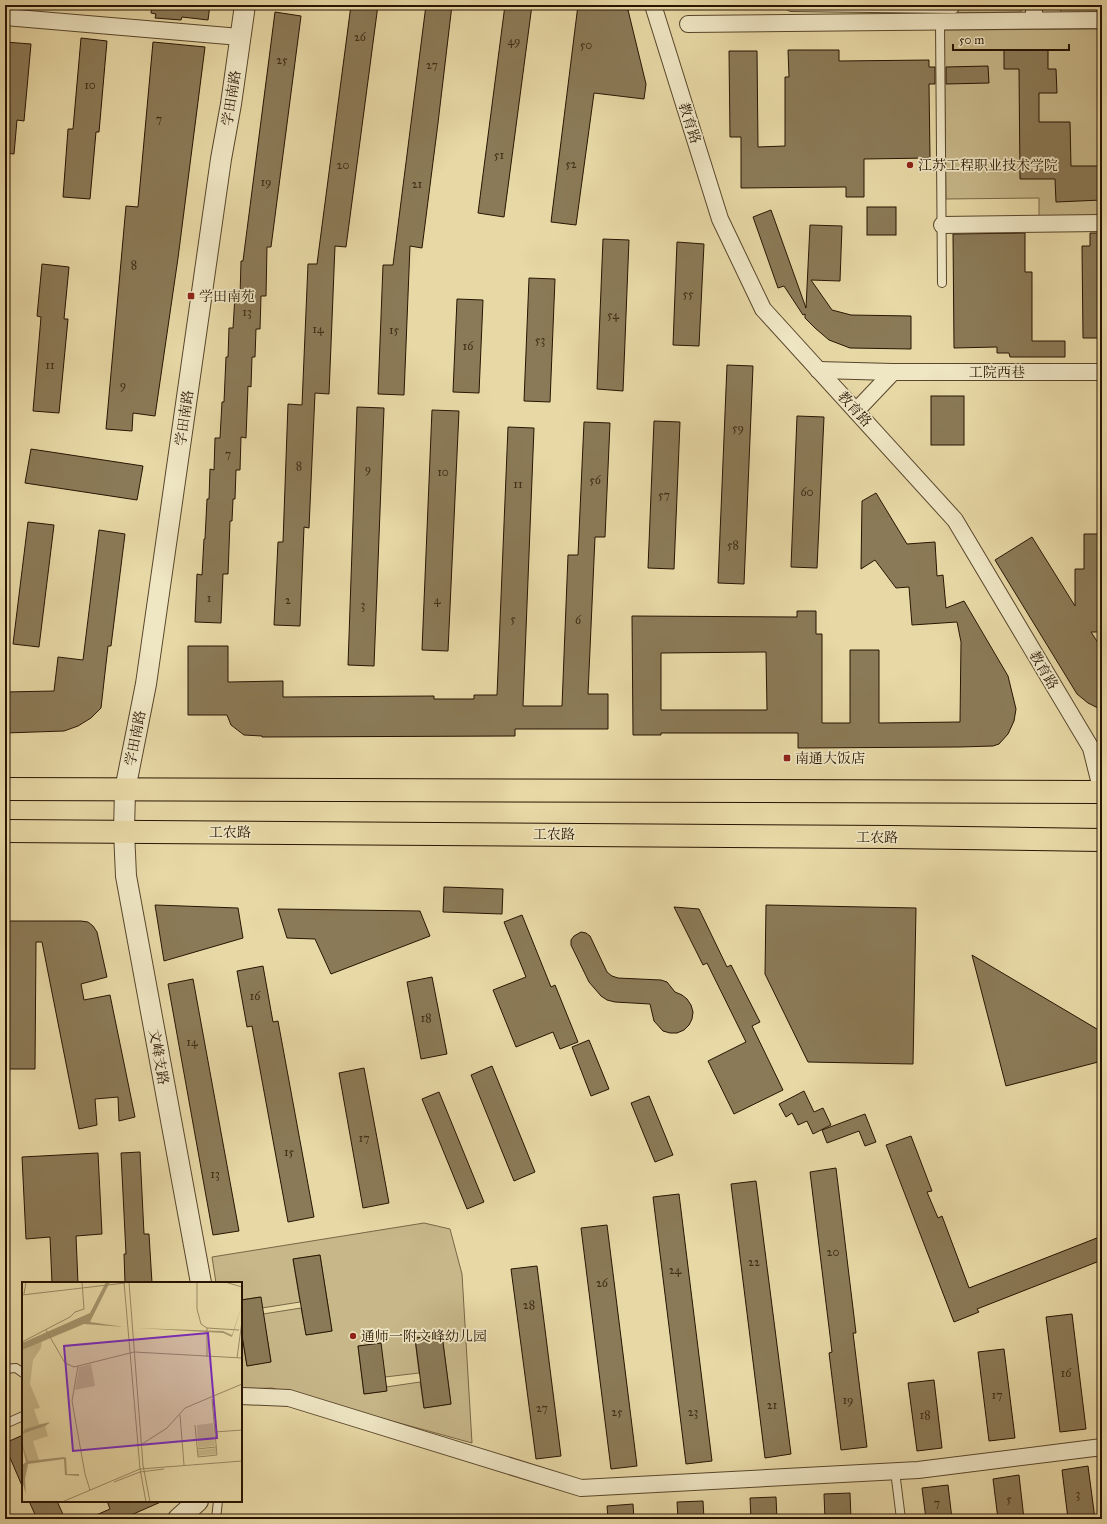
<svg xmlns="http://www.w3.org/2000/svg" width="1107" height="1524" font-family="'IM FELL Great Primer','Noto Serif SC',serif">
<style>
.green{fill:#c7b789;stroke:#786646;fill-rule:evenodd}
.building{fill:#8b7a57;stroke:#281502;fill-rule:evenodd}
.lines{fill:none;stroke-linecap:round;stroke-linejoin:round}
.service-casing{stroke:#58462b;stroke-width:10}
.minor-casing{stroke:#58462b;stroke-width:18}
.tertiary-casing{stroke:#58462b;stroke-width:22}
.primary-casing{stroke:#281502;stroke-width:24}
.service{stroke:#efe6c4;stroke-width:8}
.minor{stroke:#efe6c4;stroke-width:16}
.tertiary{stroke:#efe6c4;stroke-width:20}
.primary{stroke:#e7d8a5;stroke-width:22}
.poi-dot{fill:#8f2418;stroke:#efe6c4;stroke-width:1.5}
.labels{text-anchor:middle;stroke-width:3.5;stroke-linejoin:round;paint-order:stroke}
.number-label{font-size:12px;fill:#412e17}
.street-label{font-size:14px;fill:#281502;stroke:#efe6c4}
.poi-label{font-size:14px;fill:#281502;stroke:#efe6c4;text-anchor:start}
.inset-road{fill:none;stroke:#9b8a64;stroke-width:1}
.view{fill:#7b2cbf;fill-opacity:0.15;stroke:#7b2cbf;stroke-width:2}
.inset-edge{fill:none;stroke:#281502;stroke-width:2}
</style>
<rect width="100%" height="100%" fill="#e7d8a5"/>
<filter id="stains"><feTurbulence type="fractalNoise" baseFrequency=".005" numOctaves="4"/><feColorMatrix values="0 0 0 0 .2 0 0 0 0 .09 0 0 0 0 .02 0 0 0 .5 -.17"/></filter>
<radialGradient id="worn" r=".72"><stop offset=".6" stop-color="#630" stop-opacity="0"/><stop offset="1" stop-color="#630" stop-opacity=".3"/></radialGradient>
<g class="green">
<polygon points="958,5 1006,5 1021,6 1021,12 958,13"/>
<polygon points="1061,5 1102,5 1102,19 1060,19"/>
<polygon points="1102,29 1102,217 1039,217 1039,198 946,199 944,30"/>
<path d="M424 1223 450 1229 462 1274 472 1443 272 1388 241 1389V1329L247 1366 271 1361 263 1314 301 1308 306 1335 332 1331 320 1255 293 1259 300 1302 262 1308 260 1297 241 1300V1283H216L212 1257ZM442 1335 451 1404 424 1408 420 1382 386 1387V1391L364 1394 358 1346 385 1377 419 1373 415 1339Z"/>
</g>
<g class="building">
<polygon points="152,5 210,5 208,20 182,17 181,20 155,18 156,14 151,13"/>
<polygon points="351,5 378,5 346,247 335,246 329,394 315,393 309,528 304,527 300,626 274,625 278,542 283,542 288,404 302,405 308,264 317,264"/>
<polygon points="426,5 452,5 438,123 422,248 410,246 404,395 378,394 383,265 393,265"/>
<polygon points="505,5 532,5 504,217 478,213"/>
<polygon points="578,5 605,5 605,6 628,10 646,84 644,99 594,93 576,225 551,222"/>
<polygon points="275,12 301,16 271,247 267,247 266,296 261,296 260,329 256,329 255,357 252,357 251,387 248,386 246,438 241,437 240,470 236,470 235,499 233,499 232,521 230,521 228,574 223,574 221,623 195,622 197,574 202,575 204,539 205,539 207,499 209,499 210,469 214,470 215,438 220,438 222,402 224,402 226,357 228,357 229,328 233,328 235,296 240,297 241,261 243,261"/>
<polygon points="81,38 107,41 99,132 96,132 90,199 63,197 68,129 73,129"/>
<polygon points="5,42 31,44 24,121 17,120 14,154 5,153"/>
<polygon points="153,42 205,47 178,258 155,416 133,413 132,431 106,429 126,206 138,207"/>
<polygon points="788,50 839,50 839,61 929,60 929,67 935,67 935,84 929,84 930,158 864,159 864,197 846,197 846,187 741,188 741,137 730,137 729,51 757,51 758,147 785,146 785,77 789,77"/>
<polygon points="1004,50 1048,50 1048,69 1056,69 1057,93 1039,93 1039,122 1070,122 1071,166 1102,166 1102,200 1056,202 1055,179 1020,179 1019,69 1004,69"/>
<polygon points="988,66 989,83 946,84 946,67"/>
<rect x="867" y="207" width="29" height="28"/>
<polygon points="771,210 806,308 810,225 842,226 840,281 811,280 832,310 851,315 911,316 911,349 850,348 829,340 815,328 805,318 805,314 803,315 784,286 778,288 753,217"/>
<polygon points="1025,233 1025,272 1032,272 1032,341 1065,341 1065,357 1010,357 1009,353 997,353 997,347 954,348 953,234"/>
<polygon points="1090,233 1102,233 1102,338 1083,338 1082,246 1090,246"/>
<polygon points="603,239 629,240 623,391 597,389"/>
<polygon points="677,242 704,244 699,346 673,345"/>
<polygon points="42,264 69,267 64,319 68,319 59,413 33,411 41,317 37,316"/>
<polygon points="529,278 555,279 550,402 524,401"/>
<polygon points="457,299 483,300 479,393 453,392"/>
<polygon points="727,365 753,366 744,584 718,583"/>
<rect x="931" y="396" width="33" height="49"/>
<polygon points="357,407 384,408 374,666 348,665"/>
<polygon points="432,410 459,411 448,651 422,650"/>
<polygon points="797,416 824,417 817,568 791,567"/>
<polygon points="654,421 680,422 674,569 648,568"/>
<polygon points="584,422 610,423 605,537 595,537 588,694 608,694 608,729 515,729 515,736 262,737 262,736 244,735 231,725 227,715 188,715 188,646 228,646 228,682 283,681 283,697 434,696 434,699 474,699 474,695 497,695 508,427 534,428 523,706 562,706 568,555 578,555"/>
<polygon points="31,449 143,466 137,500 25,483"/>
<path d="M876 493 907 544 935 542 937 576 943 575 946 608 964 601 1008 676 1016 709 1014 721 1008 734 999 744 993 746 960 747 798 748V733H661V735H633L632 616 797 617V611H816V634H822V723H850V650H879V723L960 722 961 642 957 622 912 625 909 587 896 588 875 560 861 569 862 501ZM766 652 767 710H661V653Z"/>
<polygon points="28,522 54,525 39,647 13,644"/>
<polygon points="99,530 125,534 111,646 108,646 101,708 91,718 78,726 64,731 5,733 5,692 54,691 58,657 83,660"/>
<polygon points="1084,534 1102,534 1102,632 1091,632 1102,649 1102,710 1088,703 1077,694 995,560 1032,537 1075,606 1075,569 1084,569"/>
<polygon points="444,887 503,889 502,914 443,912"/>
<polygon points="155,905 238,908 243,938 164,961"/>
<polygon points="766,905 916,908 913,1064 808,1062 765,974"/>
<polygon points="674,907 699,909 727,967 731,965 760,1022 752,1026 783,1090 734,1114 708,1061 746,1042 707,963 703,965"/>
<polygon points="278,909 420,911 430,936 331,974 315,939 287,938"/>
<polygon points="522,915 551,987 555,985 578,1042 560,1049 553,1032 516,1047 493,990 526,977 504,922"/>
<polygon points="5,921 81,921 88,922 93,926 97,932 107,977 81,984 84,1000 110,995 135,1117 119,1121 118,1097 95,1099 97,1125 79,1129 42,942 36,942 35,1069 5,1069"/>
<polygon points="581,932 586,933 590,936 607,972 612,976 618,978 661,980 667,982 675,992 682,995 687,999 691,1005 693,1012 692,1019 689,1025 684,1030 677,1033 670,1033 663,1031 654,1021 650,1004 615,1002 607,1000 601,996 589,982 571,945 571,940 574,936"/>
<polygon points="972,955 1102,1032 1102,1061 1006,1086"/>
<polygon points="263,966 273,1022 278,1021 314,1217 288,1222 252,1026 247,1027 237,971"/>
<polygon points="432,977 447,1054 421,1059 407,982"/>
<polygon points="193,979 239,1231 213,1235 168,984"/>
<polygon points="589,1040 609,1089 591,1096 572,1047"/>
<polygon points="492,1066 535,1172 514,1181 471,1075"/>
<polygon points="364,1068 389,1203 363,1208 339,1073"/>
<polygon points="804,1091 814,1112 823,1108 831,1125 813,1134 807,1121 798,1125 792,1113 786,1117 779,1104"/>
<polygon points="439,1092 484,1202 467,1209 422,1099"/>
<polygon points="649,1096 673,1155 655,1162 631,1103"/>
<polygon points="865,1114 876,1142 865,1146 859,1131 827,1143 822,1130"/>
<polygon points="911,1136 932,1191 927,1192 938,1218 942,1216 969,1288 1102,1236 1102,1260 977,1309 979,1312 954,1322 886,1145"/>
<polygon points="140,1152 144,1234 149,1234 152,1283 125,1283 124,1254 126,1254 121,1153"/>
<polygon points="98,1153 102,1234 76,1236 78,1283 52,1283 50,1237 26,1239 22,1157"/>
<polygon points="836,1168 856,1333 853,1333 867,1447 841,1450 829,1353 832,1352 810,1172"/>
<polygon points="756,1181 791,1454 765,1458 731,1184"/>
<polygon points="679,1194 712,1461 686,1464 653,1197"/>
<polygon points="607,1225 637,1466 611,1469 581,1228"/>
<polygon points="320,1255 332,1331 306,1335 293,1259"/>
<polygon points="537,1266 561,1456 536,1459 511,1269"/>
<polygon points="261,1297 271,1362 247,1366 241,1329 241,1300"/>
<polygon points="1072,1314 1086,1429 1060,1432 1046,1317"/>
<polygon points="442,1335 451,1404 424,1408 415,1338"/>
<polygon points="381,1343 387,1391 364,1394 358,1346"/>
<polygon points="1004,1349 1015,1438 989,1441 978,1352"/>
<polygon points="934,1380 942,1448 917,1451 908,1383"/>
<polygon points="23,1435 23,1488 5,1446 5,1443"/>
<polygon points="1088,1466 1095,1519 1068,1519 1062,1470"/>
<polygon points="1019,1475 1024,1519 998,1519 993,1479"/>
<polygon points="948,1485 952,1519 926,1519 922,1488"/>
<polygon points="850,1493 851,1519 825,1519 824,1494"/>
<polygon points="776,1497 777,1519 751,1519 750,1498"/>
<polygon points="29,1501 57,1501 65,1519 37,1519"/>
<polygon points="107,1501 163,1501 122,1519 87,1519 110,1509"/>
<polygon points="703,1501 704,1519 678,1519 677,1502"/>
<polygon points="633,1504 634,1519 608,1519 607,1506"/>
</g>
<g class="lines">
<g class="service-casing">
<g id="service">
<polyline points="791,7 954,9 954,5"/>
<polyline points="940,21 942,283"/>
<polyline points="5,1369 16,1368 23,1373"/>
<polyline points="5,1424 23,1416"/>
<polyline points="895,1471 901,1519"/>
<polyline points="216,1519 218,1501"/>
</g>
</g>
<g class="minor-casing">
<g id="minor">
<polyline points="653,5 720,219 763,309 955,520 1091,748 1102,792"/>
<polyline points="5,17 240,37"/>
<polyline points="1034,20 1034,5"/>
<polyline points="688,24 1102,20"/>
<polyline points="942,225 1102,223"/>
<polyline points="818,370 893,372 1102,372"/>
<polyline points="856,411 893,372"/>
<polyline points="241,1396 289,1398 581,1488 918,1470 1102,1447"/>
</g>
</g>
<g class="tertiary-casing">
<g id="tertiary">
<polyline points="201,1283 126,876 124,831 125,790 146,684 221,159 231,104 245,5"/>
<polyline points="178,1519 198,1501"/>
</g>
</g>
<g class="primary-casing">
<g id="primary">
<polyline points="5,789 1102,792"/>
<polyline points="5,831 890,837 1102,840"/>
</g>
</g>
<use href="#service" class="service"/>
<use href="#minor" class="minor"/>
<use href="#tertiary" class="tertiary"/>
<use href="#primary" class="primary"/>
</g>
<g class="poi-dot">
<circle cx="910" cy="165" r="4"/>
<rect x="187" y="292" width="8" height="8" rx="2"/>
<rect x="783" y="754" width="8" height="8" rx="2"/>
<circle cx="353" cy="1336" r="4"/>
</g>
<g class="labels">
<g class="number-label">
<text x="360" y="41">26</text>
<text x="514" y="45">49</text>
<text x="586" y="49">50</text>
<text x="282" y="64">25</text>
<text x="432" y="69">27</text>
<text x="90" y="89">10</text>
<text x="159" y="123">7</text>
<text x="499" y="159">51</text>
<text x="571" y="168">52</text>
<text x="343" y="169">20</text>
<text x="266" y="186">19</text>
<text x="417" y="188">21</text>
<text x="134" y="269">8</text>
<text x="688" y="298">55</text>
<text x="247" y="316">13</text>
<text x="613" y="319">54</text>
<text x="318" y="333">14</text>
<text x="394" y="334">15</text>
<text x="540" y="344">53</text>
<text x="468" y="350">16</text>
<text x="50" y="369">11</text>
<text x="123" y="389">9</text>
<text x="738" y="432">59</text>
<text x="228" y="458">7</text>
<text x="299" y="470">8</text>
<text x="368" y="473">9</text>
<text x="443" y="476">10</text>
<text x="595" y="484">56</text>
<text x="518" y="488">11</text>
<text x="807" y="496">60</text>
<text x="664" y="499">57</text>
<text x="733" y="549">58</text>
<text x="209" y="602">1</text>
<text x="288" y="604">2</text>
<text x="437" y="604">4</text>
<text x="363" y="609">3</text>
<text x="513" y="623">5</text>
<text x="578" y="624">6</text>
<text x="255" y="1000">16</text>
<text x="426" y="1022">18</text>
<text x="192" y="1046">14</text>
<text x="364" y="1142">17</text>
<text x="289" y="1156">15</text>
<text x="215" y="1178">13</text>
<text x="833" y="1256">20</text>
<text x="754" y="1266">22</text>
<text x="675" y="1274">24</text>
<text x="602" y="1287">26</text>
<text x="529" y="1309">28</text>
<text x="1066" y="1377">16</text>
<text x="997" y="1399">17</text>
<text x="848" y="1404">19</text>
<text x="772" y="1409">21</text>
<text x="542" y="1412">27</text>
<text x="617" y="1416">25</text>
<text x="693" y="1416">23</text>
<text x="925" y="1419">18</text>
<text x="1078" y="1498">3</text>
<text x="1009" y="1503">5</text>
<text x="937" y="1507">7</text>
</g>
<g class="street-label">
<text transform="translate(231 98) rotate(-81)" y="5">学田南路</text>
<text transform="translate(690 123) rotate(72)" y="5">教育路</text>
<text x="997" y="377">工院西巷</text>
<text transform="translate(855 409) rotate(47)" y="5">教育路</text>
<text transform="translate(184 418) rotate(-82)" y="5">学田南路</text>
<text transform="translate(1044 670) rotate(59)" y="5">教育路</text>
<text transform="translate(135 738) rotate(-79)" y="5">学田南路</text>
<text x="230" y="837">工农路</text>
<text x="554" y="839">工农路</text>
<text transform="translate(877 837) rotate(1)" y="5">工农路</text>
<text transform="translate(159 1057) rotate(80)" y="5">文峰支路</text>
</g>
<g class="poi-label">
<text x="918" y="170">江苏工程职业技术学院</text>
<text x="199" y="301">学田南苑</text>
<text x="795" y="763">南通大饭店</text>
<text x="361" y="1341">通师一附文峰幼儿园</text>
</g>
</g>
<g transform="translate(22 1282)">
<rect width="220" height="220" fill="#e7d8a5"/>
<path d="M20 58 19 66 11 78 8 102 18 126 12 127 17 142 28 141 23 144 26 154 11 159 17 178 4 180 0 166V68ZM69 82 73 104 53 108 57 85ZM191 141 193 164 176 166 175 143ZM194 166V172L176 174V168Z" fill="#c7b789"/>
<path d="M84 0H88L68 40 102 45 62 42 0 68V61L68 31ZM220 23 210 55 201 51 115 46 201 49 210 53ZM28 140 23 144 0 152 3 147ZM0 161 6 179 42 175 44 176 45 192H57V194L43 193 42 177 6 182 3 197 4 212 0 199V183L4 180Z" fill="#a6966e"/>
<path class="inset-road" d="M102 0 118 187 124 220M107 0 121 183 128 220M175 0V27L179 42 185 46 217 48M203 0 220 5M2 12 4 0M0 13 103 1M185 46V75M24 48 43 81 52 85 112 70 220 76M0 60 48 35 53 30 62 27 60 0M215 76 220 39M56 84 50 119 63 192 68 208M158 133 162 183M173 143 176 175 195 173 190 117M193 150 220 148M120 162 145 146 163 126 220 102M175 167 194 165M92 200 118 190 142 187M40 220 118 187 220 179"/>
<path class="view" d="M186 51 195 156 51 169 42 64Z"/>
<rect width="220" height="220" class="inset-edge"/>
</g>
<rect width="1107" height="1524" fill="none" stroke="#e7d8a5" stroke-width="20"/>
<rect x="6" y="6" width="1095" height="1512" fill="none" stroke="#281502" stroke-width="2"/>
<rect x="10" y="10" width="1087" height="1504" fill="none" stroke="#281502"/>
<path d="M953 44v6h116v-6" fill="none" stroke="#281502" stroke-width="2"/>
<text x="959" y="44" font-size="12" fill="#281502" stroke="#efe6c4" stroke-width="3" paint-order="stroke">50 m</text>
<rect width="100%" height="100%" filter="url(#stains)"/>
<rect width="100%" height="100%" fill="url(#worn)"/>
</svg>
